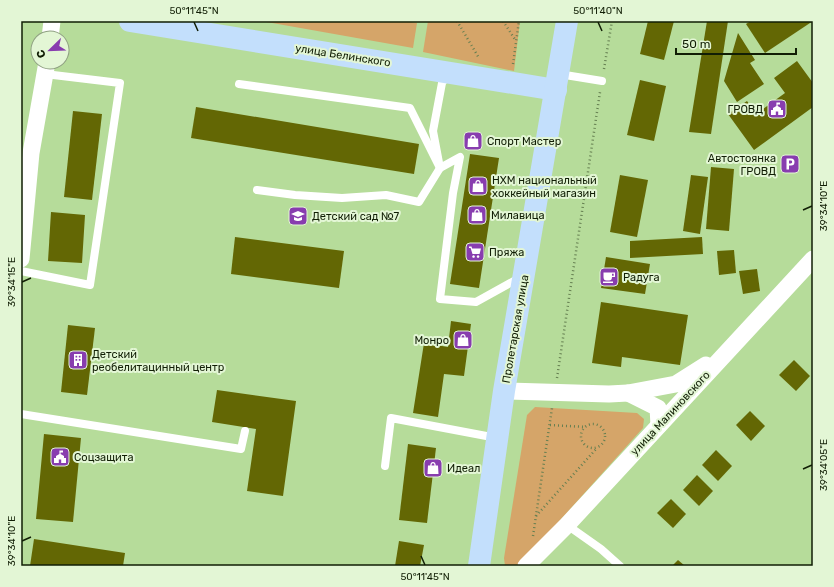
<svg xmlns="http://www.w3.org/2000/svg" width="834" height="587" font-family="Rubik,sans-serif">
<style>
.green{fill:#d5a569}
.building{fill:#636704}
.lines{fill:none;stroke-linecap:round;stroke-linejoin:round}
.path{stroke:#657f51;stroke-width:2.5;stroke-dasharray:1 3;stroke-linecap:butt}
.lane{stroke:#fff;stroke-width:8}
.street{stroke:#fff;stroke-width:17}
.secondary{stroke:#c3dffc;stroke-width:22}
.ticks{fill:none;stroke:#111e05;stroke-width:1.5}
.labels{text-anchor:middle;stroke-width:4;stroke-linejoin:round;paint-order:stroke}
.street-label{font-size:11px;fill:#111e05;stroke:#e3f6d5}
.poi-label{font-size:11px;fill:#111e05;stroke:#e3f6d5;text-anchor:start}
.neatline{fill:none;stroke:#111e05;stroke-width:1.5}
.ticks-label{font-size:10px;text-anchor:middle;fill:#111e05}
</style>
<rect width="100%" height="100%" fill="#b6dc9a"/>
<g class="green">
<polygon points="261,21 405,21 417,23 413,48"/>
<polygon points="428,21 520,21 514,71 423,52"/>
<polygon points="535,407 637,413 644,419 643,428 519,566 505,566 504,558 527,415"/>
</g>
<g class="building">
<polygon points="648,21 674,21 664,60 640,54"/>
<polygon points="707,21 728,21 711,134 689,132"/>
<polygon points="751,21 813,21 765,53 746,24"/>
<polygon points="738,33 755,60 750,63 764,84 737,102 724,81"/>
<polygon points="797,61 813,83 813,107 754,150 728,114 747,101 756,114 785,93 774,78"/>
<polygon points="640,80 666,86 654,141 627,135"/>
<polygon points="196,107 419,144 414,174 191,138"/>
<polygon points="73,111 102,114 92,200 64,197"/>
<polygon points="470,154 499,158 479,288 450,284"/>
<polygon points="711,167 734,169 729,231 706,229"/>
<polygon points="620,175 648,180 637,237 610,232"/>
<polygon points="691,175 708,177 700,234 683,231"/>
<polygon points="51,212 85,215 82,263 48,261"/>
<polygon points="235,237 344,251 339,288 231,274"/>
<polygon points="702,237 703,254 630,258 630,241"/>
<polygon points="734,250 736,273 719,275 717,251"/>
<polygon points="606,257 650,264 645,294 601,288"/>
<polygon points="757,269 760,291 743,294 739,271"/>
<polygon points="601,302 688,315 680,365 622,357 621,367 592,363"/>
<polygon points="451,321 471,324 464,376 444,374 438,417 413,413 424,343 448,347"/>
<polygon points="68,325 95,328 87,395 61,392"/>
<polygon points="794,360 810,376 796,391 779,375"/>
<polygon points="217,390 296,401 283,496 247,491 256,429 212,422"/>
<polygon points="750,411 765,426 751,441 736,425"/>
<polygon points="44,434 81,438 73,522 36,519"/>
<polygon points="408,444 436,448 427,523 399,520"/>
<polygon points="716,450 732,466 718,481 702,465"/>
<polygon points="697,475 713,491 699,506 683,490"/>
<polygon points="671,499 686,514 673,528 657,513"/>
<polygon points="34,539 125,553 123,566 30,566"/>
<polygon points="399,541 424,545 420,566 395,566"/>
<polygon points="678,560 685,566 672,566"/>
</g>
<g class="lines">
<g class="path">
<polyline points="457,21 479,58"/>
<polyline points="503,21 516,41"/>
<polyline points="513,64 519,21"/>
<polyline points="604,69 612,21"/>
<polyline points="557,378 600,92"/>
<circle cx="593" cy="436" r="12"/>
<polyline points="550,425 586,427"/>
<polyline points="536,516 597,448"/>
<polyline points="533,536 552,408"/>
</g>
<g class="lane">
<polyline points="559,74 602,81"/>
<polyline points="239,84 410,108 440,168 460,157 453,193 440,299 476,302 521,277"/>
<polyline points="257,190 295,195 342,198 386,195 419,202 440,168 433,131 442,83 448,74"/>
<polyline points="21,271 90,285 120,83 45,74"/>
<polyline points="21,414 241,449 245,431"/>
<polyline points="385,466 391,418 497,438"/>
<polyline points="567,525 601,549 620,566"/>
</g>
<g class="street">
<polyline points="50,38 52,21"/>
<polyline points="21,259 31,153 47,62"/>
<polyline points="504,391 609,394 628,393 676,384 706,365"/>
<polyline points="628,393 658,408 659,425"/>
<polyline points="526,566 567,525 813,259"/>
</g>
<g class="secondary">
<polyline points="130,21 556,90"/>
<polyline points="479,566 504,391 567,21"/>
</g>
</g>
<path class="ticks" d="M194 22 198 31M598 22 602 31M803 210 812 206M22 282 31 278M803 469 812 465M22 541 31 537M421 556 425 565"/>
<defs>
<g id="civic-square" transform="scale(1)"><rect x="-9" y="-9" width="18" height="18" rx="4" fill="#883daf" stroke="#e3f6d5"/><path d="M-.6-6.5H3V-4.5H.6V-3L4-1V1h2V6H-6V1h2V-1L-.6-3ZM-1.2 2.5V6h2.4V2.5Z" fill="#fff"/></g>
<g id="shop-square" transform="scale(1)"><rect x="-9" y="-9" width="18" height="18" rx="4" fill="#883daf" stroke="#e3f6d5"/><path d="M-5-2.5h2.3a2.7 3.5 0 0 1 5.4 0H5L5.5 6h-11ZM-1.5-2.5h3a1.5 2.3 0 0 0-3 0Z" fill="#fff"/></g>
<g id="parking-square" transform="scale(1)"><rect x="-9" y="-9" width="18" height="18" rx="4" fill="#883daf" stroke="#e3f6d5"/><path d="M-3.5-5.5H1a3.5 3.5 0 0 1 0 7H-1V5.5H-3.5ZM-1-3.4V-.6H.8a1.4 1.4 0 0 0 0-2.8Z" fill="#fff"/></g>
<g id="school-square" transform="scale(1)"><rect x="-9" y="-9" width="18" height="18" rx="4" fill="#883daf" stroke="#e3f6d5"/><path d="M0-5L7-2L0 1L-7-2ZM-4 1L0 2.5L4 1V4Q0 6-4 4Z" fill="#fff"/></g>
<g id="supermarket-square" transform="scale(1)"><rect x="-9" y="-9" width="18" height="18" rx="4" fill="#883daf" stroke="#e3f6d5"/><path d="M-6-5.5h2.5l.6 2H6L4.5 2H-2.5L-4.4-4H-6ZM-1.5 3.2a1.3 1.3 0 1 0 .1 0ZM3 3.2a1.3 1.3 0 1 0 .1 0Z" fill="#fff"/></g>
<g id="cafe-square" transform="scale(1)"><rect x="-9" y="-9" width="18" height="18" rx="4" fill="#883daf" stroke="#e3f6d5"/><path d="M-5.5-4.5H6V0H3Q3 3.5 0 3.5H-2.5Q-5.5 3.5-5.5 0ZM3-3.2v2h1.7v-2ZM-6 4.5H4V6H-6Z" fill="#fff"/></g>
<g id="building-square" transform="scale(1)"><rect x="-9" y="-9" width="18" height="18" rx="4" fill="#883daf" stroke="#e3f6d5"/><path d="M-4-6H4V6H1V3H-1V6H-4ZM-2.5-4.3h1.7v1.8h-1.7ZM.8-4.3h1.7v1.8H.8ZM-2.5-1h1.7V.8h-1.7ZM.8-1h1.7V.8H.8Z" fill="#fff"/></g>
</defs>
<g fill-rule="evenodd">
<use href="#civic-square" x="777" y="109"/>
<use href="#shop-square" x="473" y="141"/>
<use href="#parking-square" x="790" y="164"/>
<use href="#shop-square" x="478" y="186"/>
<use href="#shop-square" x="477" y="215"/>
<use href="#school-square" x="298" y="216"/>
<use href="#supermarket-square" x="475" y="252"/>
<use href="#cafe-square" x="609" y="277"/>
<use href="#shop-square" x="463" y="340"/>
<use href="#building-square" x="78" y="360"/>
<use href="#civic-square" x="60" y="457"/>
<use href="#shop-square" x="433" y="468"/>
</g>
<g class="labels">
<g class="street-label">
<text transform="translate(343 55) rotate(9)" y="4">улица Белинского</text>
<text transform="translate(515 329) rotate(-80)" y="4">Пролетарская улица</text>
<text transform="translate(670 413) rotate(-47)" y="4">улица Малиновского</text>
</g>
<g class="poi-label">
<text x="763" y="113" text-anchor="end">ГРОВД</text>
<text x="487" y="145">Спорт Мастер</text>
<text x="776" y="162" text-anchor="end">Автостоянка<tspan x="776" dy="13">ГРОВД</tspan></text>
<text x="492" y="184">НХМ национальный<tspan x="492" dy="13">хоккейный магазин</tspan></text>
<text x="491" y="219">Милавица</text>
<text x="312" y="220">Детский сад №7</text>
<text x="489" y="256">Пряжа</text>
<text x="623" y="281">Радуга</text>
<text x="449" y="344" text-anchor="end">Монро</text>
<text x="92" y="358">Детский<tspan x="92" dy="13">реобелитацинный центр</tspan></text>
<text x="74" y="461">Соцзащита</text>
<text x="447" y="472">Идеал</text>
</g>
</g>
<rect width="834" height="587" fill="none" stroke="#e3f6d5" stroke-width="44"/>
<g transform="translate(50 50) rotate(247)"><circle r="19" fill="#e3f6d5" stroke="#8fa082"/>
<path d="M0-3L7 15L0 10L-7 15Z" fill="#883daf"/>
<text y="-6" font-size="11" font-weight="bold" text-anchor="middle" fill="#111e05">С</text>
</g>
<path d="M676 48v6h120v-6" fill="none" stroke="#111e05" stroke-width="2"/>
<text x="682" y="48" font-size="12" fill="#111e05" stroke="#e3f6d5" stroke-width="3" paint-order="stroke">50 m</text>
<rect x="22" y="22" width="790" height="543" class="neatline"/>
<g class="ticks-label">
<text x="194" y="14">50°11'45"N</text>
<text x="598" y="14">50°11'40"N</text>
<text transform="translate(823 206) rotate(-90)" y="4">39°34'10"E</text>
<text transform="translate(11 282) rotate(-90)" y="4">39°34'15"E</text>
<text transform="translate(823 465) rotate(-90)" y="4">39°34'05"E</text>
<text transform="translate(11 541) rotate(-90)" y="4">39°34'10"E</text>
<text x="425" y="580">50°11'45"N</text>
</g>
</svg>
